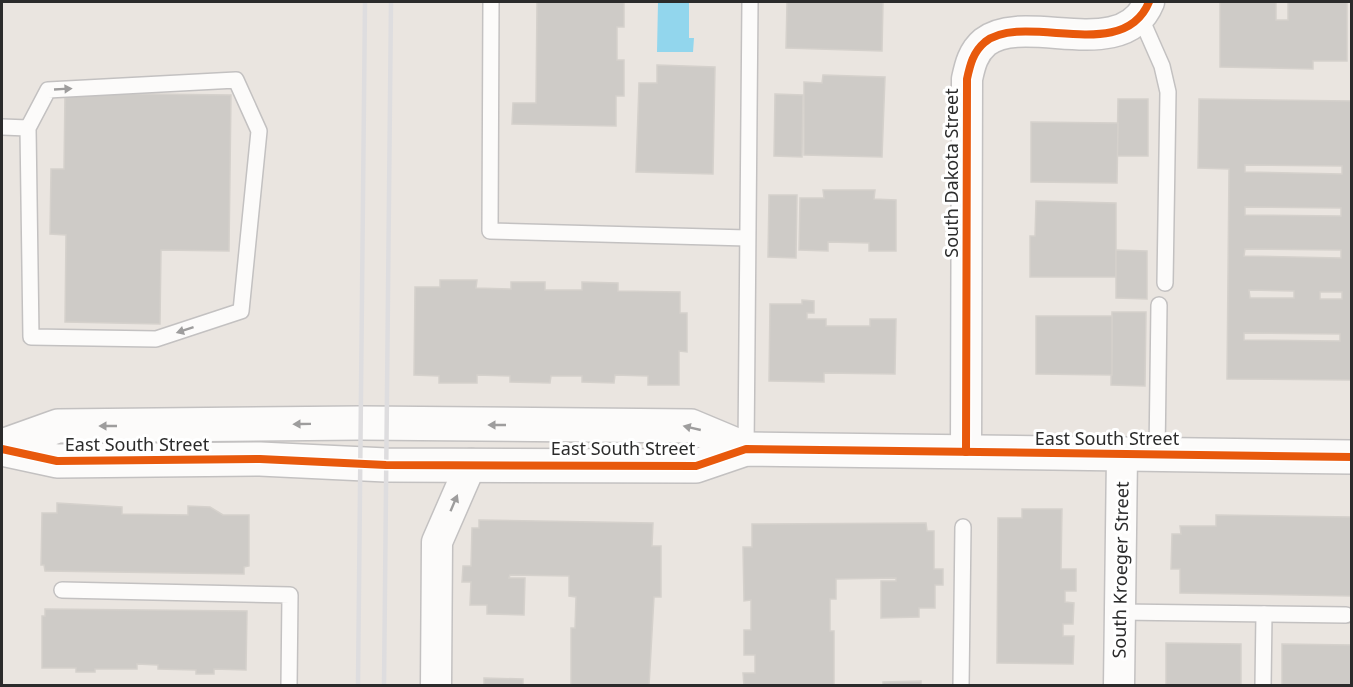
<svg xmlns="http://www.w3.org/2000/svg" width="1353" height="687" font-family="'Noto Sans',sans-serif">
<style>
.water{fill:#92d6ed}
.building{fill:#cecbc7;stroke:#d5d1cc;stroke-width:1.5;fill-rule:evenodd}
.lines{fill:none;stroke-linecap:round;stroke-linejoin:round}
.lane-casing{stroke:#c3c1c1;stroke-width:18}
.street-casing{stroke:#c3c1c1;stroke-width:33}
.secondary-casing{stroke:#c3c1c1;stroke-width:36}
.lane{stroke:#fcfbfa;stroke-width:15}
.street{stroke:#fcfbfa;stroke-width:30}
.secondary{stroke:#fcfbfa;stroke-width:33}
.rail{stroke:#dedddf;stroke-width:4.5}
.cycleway-casing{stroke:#fff;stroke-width:11}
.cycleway{stroke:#e8590c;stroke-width:8}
.oneway{fill:#9e9d9d}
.labels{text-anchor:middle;stroke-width:6;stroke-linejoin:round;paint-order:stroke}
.street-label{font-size:18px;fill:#2b2b2b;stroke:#fff}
</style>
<rect width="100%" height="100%" fill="#eae5e0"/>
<polygon class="water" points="658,2 689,2 689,38 694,38 693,52 657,52"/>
<g class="building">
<polygon points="537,2 624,2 624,27 617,27 617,60 624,60 624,96 616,96 616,126 512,124 513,103 536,103"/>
<polygon points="787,2 883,2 882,51 786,48"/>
<polygon points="1220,2 1276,2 1276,20 1288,20 1288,2 1347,2 1347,61 1313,61 1313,69 1220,67"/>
<polygon points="657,65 715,67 713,174 636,172 639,83 657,83"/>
<polygon points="823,75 885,77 882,157 804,155 804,82 822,83"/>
<polygon points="65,93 231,95 229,251 161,250 160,324 65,322 66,235 50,234 51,169 64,169"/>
<polygon points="775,94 803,95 802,157 774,156"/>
<polygon points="1118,99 1148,99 1148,156 1117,156"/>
<path d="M1199 99 1352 101V380L1227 379 1229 169 1198 168ZM1245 165 1342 166V174L1245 172ZM1245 207 1341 208V216L1245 215ZM1245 249 1341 250V258L1244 256ZM1249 290 1294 291V298H1250ZM1320 292H1342V299H1320ZM1244 333 1340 334V341L1244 340Z"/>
<polygon points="1031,122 1118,123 1117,183 1031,182"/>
<polygon points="823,190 875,190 874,199 896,200 896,251 869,251 869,243 828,242 828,251 799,250 800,198 824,198"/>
<polygon points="769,195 797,195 796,258 768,257"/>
<polygon points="1036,201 1116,203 1116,277 1030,277 1030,236 1035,236"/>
<polygon points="1116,250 1147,251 1147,299 1116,298"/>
<polygon points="440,280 477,280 476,288 511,289 511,282 545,282 545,290 582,290 582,282 618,283 618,291 680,292 680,313 687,313 687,352 679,351 679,385 648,385 648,376 615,375 614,383 582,382 582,376 551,376 550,383 510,382 510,376 477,375 477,383 439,383 439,376 414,375 415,287 440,287"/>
<polygon points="802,300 814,301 814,313 807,313 807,319 826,319 826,326 870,326 870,319 896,319 895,374 824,373 824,382 769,381 770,304 802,304"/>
<polygon points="1112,312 1146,312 1145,386 1111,385"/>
<polygon points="1036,316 1112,316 1112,375 1036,374"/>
<polygon points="57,503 122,507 122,514 188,515 188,506 210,507 223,515 249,515 249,566 244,567 244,574 45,571 44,565 41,565 42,513 57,513"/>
<polygon points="1022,509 1062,509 1061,569 1076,569 1076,591 1065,591 1065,602 1074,603 1073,624 1063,624 1063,636 1074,636 1073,664 997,663 998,518 1022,518"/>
<polygon points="1216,515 1352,517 1352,596 1180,593 1180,569 1171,569 1172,534 1181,534 1180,526 1216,526"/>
<polygon points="479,520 653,523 652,546 661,546 661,597 654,597 649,686 571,686 571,628 575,628 576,597 569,596 569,576 510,575 509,578 525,578 524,615 487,614 487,605 470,605 471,582 462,582 463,566 471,566 472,528 479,528"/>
<polygon points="926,523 927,531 934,531 934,569 943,569 943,585 935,585 935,608 919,608 919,617 881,618 881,581 896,581 896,578 836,579 836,599 830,599 830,631 834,631 834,686 744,686 743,673 755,673 755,655 744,655 744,630 751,630 751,600 744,601 743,547 752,547 752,524"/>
<polygon points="45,609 247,611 246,670 214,669 214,674 196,674 196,670 158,669 158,665 137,664 137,669 95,669 95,672 76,672 76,668 42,668 42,616 45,616"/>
<polygon points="1166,643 1241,644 1241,686 1166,686"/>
<polygon points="1282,644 1352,645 1352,686 1282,686"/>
<polygon points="484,678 523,679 523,686 484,686"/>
<polygon points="921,681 921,686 883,686 883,682"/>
</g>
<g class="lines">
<g class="lane-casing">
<g id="lane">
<polyline points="491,2 490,231 747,238"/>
<polyline points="1140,16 1162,66 1168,92 1165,283"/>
<polyline points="2,127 28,128 31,337 156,339 241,311 259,131 236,80 48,90 28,128"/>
<polyline points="746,449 750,2"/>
<polyline points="1157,454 1159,305"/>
<polyline points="62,590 290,595 289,686"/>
<polyline points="1120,612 1346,615"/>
<polyline points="961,686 963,527"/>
<polyline points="1263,686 1264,614"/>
</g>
</g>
<g class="street-casing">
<g id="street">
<path d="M966 452 967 79C970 65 973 52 985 42 1025 11 1123 65 1149 2"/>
<polyline points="436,686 437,542 471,464"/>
<polyline points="1119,686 1122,455"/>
</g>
</g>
<g class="secondary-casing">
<g id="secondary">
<polyline points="2,446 58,426 361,423 691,426 746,449"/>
<polyline points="2,449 57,461 260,459 386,465 696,466 746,449 1352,457"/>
</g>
</g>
<use href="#lane" class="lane"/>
<use href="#street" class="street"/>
<use href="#secondary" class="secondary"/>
<g class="rail">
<polyline points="358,686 365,2"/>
<polyline points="384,686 391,2"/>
</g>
<g class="cycleway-casing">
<g id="cycleway">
<polyline points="2,449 57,461 260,459 386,465 696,466 746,449 1352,457"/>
<path d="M966 452 967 79C970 65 973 52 985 42 1025 11 1123 65 1149 2"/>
</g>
</g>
<use href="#cycleway" class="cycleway"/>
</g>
<defs><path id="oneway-solid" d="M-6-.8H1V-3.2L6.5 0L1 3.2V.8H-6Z" transform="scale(1.5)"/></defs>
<g class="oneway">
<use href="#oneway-solid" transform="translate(63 89) rotate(-3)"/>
<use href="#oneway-solid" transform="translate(185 330) rotate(162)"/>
<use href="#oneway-solid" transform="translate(302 424) rotate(179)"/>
<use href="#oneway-solid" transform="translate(497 425) rotate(-180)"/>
<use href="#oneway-solid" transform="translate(108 426) rotate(-180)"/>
<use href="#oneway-solid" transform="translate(692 428) rotate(-167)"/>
<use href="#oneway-solid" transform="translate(454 503) rotate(-67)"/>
</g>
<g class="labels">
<g class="street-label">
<text transform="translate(952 173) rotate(-90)" y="6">South Dakota Street</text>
<text x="1107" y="445">East South Street</text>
<text x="137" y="451">East South Street</text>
<text x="623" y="455">East South Street</text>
<text transform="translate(1121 570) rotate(-89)" y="6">South Kroeger Street</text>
</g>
</g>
<rect width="1353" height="687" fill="none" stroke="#2b2b2b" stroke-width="6"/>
</svg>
